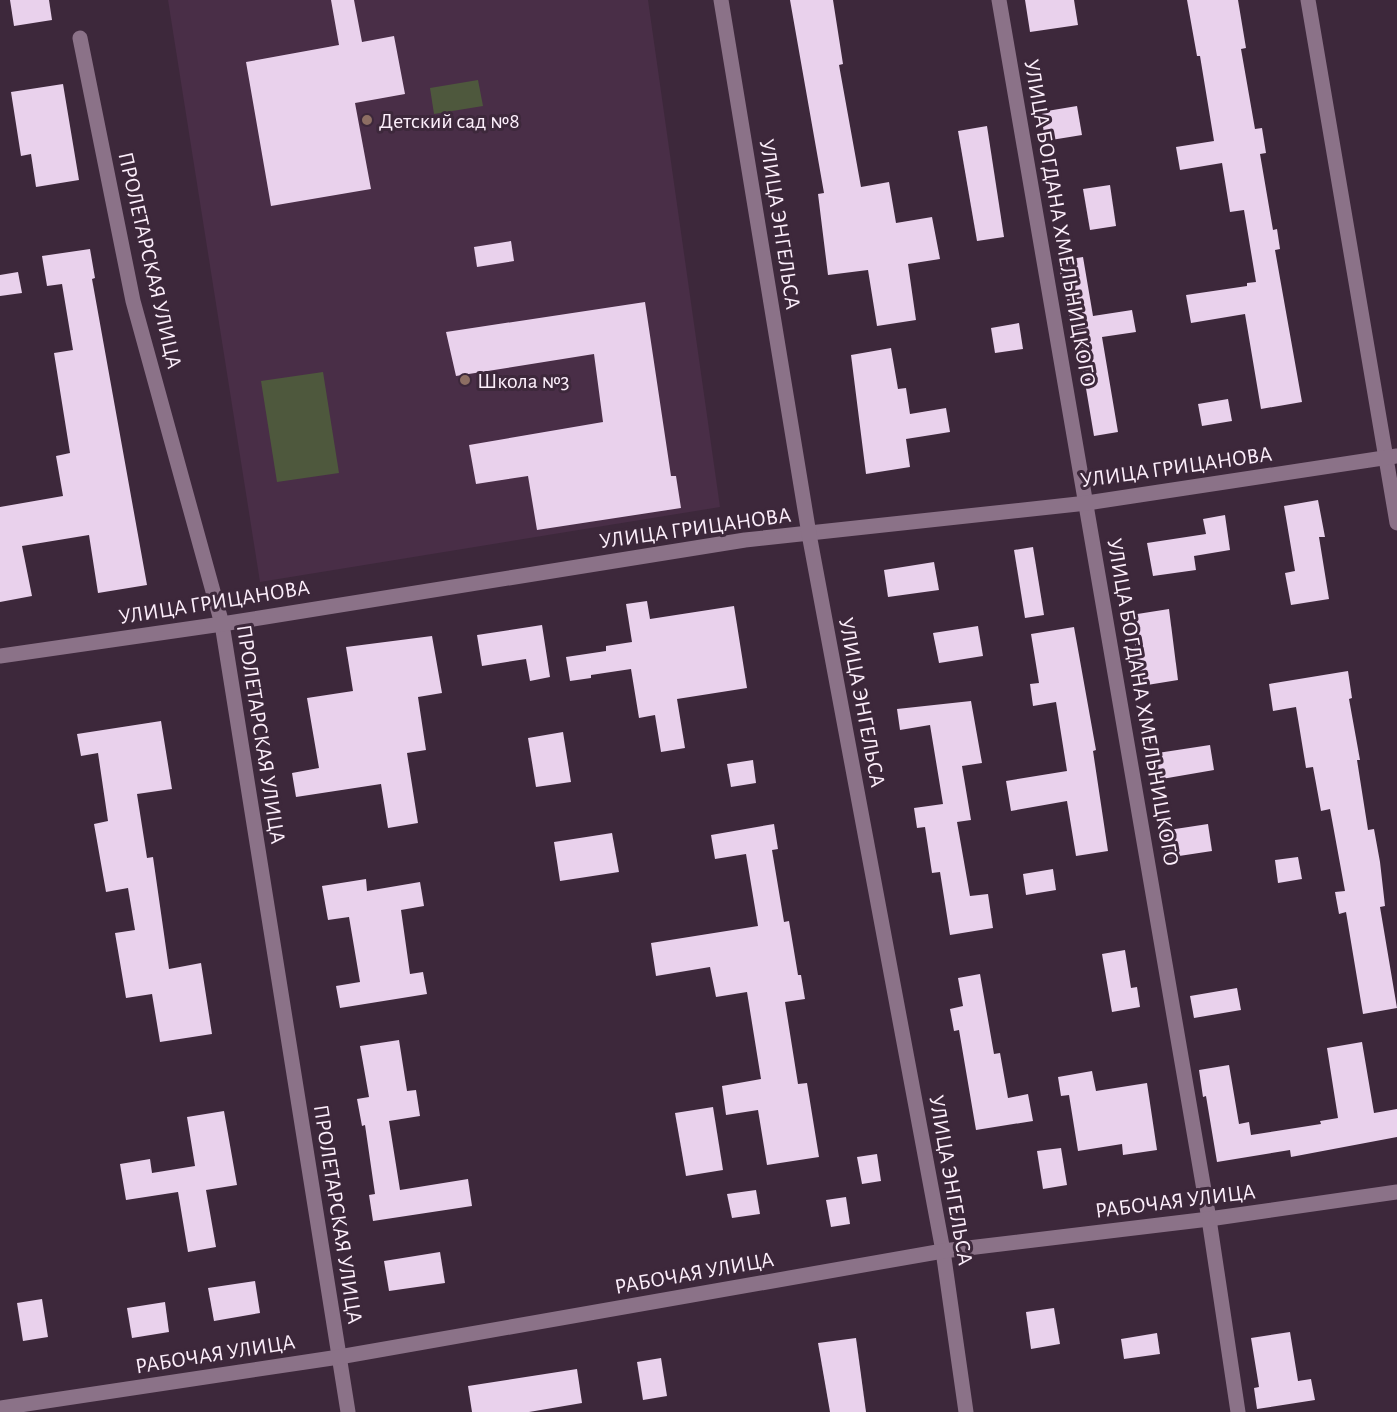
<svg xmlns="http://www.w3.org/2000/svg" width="1397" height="1412" font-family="'Alegreya Sans',sans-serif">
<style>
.built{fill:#492e47}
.green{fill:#4e583d}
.building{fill:#e9d1ec}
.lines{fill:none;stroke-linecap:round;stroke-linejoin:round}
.minor{stroke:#8b7288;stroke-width:15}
.tertiary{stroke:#8b7288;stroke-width:15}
.education-dot{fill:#8d6e63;stroke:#3d283b;stroke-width:2}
.labels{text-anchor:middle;stroke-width:6;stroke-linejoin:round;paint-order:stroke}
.poi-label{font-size:22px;fill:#fceefb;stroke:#3d283b;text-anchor:start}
.street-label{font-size:22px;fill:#fceefb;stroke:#3d283b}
</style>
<rect width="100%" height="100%" fill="#3d283b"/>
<polygon class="built" points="168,0 648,0 720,507 260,582"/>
<g class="green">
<polygon points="478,80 483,106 434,114 430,88"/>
<polygon points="323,372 339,473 277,482 261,381"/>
</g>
<g class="building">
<polygon points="10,0 49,0 52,20 14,26"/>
<polygon points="331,0 354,0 362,42 394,36 405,94 355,103 371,189 271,206 246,62 339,45"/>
<polygon points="790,0 833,0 843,64 839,65 861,187 889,182 896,223 932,217 940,259 908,264 916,320 877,326 868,270 828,275 818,194 824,193"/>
<polygon points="1025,0 1074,0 1078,25 1030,32"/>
<polygon points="1187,0 1238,0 1246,48 1241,49 1255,129 1262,128 1266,153 1260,154 1273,230 1277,229 1280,249 1275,250 1302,402 1261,409 1245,314 1191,323 1186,295 1247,286 1247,283 1256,282 1244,210 1230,212 1222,163 1180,170 1176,147 1214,141 1200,56 1197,56"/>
<polygon points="63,84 79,180 36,187 31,154 21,156 11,92"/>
<polygon points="1077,106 1082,135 1045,141 1041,112"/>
<polygon points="987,126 1004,237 977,241 958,131"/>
<polygon points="1110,185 1116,226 1090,230 1083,189"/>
<polygon points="511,241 514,261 477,267 474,247"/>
<polygon points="90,249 95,278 92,279 147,585 98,593 89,535 22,546 32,596 0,602 0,507 63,496 56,456 70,453 54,353 73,350 62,284 47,286 42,256"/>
<polygon points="1083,257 1093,316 1132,310 1136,332 1102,337 1118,432 1094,436 1078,341 1074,342 1064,283 1062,283 1058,261"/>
<polygon points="18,272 22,293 0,296 0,275"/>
<polygon points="645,302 671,476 676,476 681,508 537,530 528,476 476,484 469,445 603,422 594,354 456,376 446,332"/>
<polygon points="1019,323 1023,349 995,353 991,328"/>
<polygon points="891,348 898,389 906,388 910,414 946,408 950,432 906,439 910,467 866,474 851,355"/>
<polygon points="1228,399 1232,421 1202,426 1198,404"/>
<polygon points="1318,500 1325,537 1319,537 1329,599 1291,605 1285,573 1295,571 1284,506"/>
<polygon points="1225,515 1230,550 1194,556 1196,570 1153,576 1147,543 1206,534 1203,519"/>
<polygon points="1033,547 1044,615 1025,618 1014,550"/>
<polygon points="934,562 939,590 888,597 884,570"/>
<polygon points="647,601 650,619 734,606 747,688 677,699 685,748 661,752 655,715 639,718 631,669 591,675 591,678 570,681 566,657 606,651 606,646 632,642 626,604"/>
<polygon points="1169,609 1178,680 1141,686 1131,615"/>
<polygon points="542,625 550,677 530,681 526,659 482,666 477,635"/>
<polygon points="978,626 983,656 939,663 933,633"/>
<polygon points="1074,627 1096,750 1093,751 1108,851 1076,856 1067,801 1011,811 1006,781 1067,771 1056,702 1033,706 1030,684 1039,683 1031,634"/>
<polygon points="432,636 442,693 418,697 426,750 407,753 418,823 388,828 381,784 296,797 292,773 319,768 307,698 353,691 346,647"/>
<polygon points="1348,671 1352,698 1349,699 1360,760 1357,760 1368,830 1374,829 1380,862 1385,906 1380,907 1397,1008 1363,1014 1346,912 1339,914 1335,892 1345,891 1330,809 1321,811 1313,767 1306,768 1296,707 1273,711 1269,684"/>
<polygon points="971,701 982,763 962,766 971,820 957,822 970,896 988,894 993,928 950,935 940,872 932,873 925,827 917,828 914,808 943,804 930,725 900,730 897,709"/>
<polygon points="161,721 172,789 137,794 147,858 153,857 169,969 201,963 212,1034 160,1042 152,994 126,998 115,933 135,930 128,888 106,892 94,824 108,821 98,753 81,756 77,734"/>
<polygon points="563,732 571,782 536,787 528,738"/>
<polygon points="1210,745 1214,770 1156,780 1151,754"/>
<polygon points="753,760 756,783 731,787 727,764"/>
<polygon points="774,824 778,849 772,850 784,922 789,921 798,975 801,975 805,999 785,1002 798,1084 807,1083 819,1157 767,1165 758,1110 726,1115 722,1086 761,1079 747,992 716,997 710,967 656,976 651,943 758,926 746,854 715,859 711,835"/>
<polygon points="1208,824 1212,851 1166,858 1162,831"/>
<polygon points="612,833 619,872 560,881 554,842"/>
<polygon points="1298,857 1302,879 1278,883 1275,860"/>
<polygon points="1053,869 1056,890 1026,895 1023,874"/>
<polygon points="366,879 367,891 420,882 424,906 401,910 410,974 423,972 427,994 340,1008 336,986 360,982 349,917 328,920 322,886"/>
<polygon points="1125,950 1131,988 1137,987 1140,1007 1112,1012 1102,954"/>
<polygon points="980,974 994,1054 1000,1053 1008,1098 1028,1094 1033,1121 976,1130 959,1030 954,1031 950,1009 963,1006 958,978"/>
<polygon points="1237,988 1241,1010 1194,1018 1190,996"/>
<polygon points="399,1040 407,1091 416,1090 420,1116 389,1121 400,1190 468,1179 472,1206 373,1221 369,1195 375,1194 365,1125 362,1126 357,1099 369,1097 360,1046"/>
<polygon points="1362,1042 1374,1113 1397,1109 1397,1137 1291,1157 1290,1150 1217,1162 1206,1096 1203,1097 1199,1070 1229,1065 1239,1124 1249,1122 1251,1135 1321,1124 1320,1121 1338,1118 1327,1048"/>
<polygon points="1092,1071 1096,1091 1147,1083 1157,1150 1123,1155 1122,1144 1078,1151 1069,1095 1061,1096 1058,1077"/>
<polygon points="713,1107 723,1170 686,1176 675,1113"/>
<polygon points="224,1111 237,1185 206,1190 216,1247 188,1252 178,1192 126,1200 120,1164 150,1159 152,1173 195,1166 187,1117"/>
<polygon points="1061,1148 1067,1185 1043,1189 1037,1151"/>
<polygon points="877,1154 881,1181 862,1184 857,1157"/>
<polygon points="756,1190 760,1214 732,1218 727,1194"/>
<polygon points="846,1197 850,1224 831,1227 826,1200"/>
<polygon points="440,1252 445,1283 389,1291 384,1261"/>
<polygon points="255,1281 260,1313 214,1321 208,1288"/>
<polygon points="42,1299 48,1337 23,1341 17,1303"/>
<polygon points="165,1302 169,1332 132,1338 127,1308"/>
<polygon points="1054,1308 1060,1344 1031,1349 1026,1312"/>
<polygon points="1290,1332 1298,1381 1311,1379 1315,1400 1257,1409 1254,1388 1259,1387 1251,1338"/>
<polygon points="1157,1333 1160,1354 1124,1359 1121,1339"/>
<polygon points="856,1338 866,1412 830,1412 818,1343"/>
<polygon points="661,1358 667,1396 643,1400 637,1362"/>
<polygon points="577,1369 582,1403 529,1412 472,1412 468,1386"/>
</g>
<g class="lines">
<g class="minor">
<polyline points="999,0 1209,1219 1238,1412"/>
<polyline points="1308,0 1397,523"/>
<polyline points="80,38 133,301 222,624 348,1412"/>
<polyline points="0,656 222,624 745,540 1087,503 1397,456"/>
</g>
<g class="tertiary">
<polyline points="721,0 809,534 943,1251 966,1412"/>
<polyline points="0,1408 339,1357 943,1251 1209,1219 1397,1192"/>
</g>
</g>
<g class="education-dot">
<circle cx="367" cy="120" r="6"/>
<circle cx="465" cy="380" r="6"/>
</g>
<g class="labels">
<g class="poi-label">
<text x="379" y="128">Детский сад №8</text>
<text x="477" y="388">Школа №3</text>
</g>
<g class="street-label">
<text transform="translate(1061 223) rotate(80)" y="8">УЛИЦА БОГДАНА ХМЕЛЬНИЦКОГО</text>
<text transform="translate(781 224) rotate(81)" y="8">УЛИЦА ЭНГЕЛЬСА</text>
<text transform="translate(151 260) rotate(77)" y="8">ПРОЛЕТАРСКАЯ УЛИЦА</text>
<text transform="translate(1176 466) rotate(-8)" y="8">УЛИЦА ГРИЦАНОВА</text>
<text transform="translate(695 527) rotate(-8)" y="8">УЛИЦА ГРИЦАНОВА</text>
<text transform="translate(214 601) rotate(-9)" y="8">УЛИЦА ГРИЦАНОВА</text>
<text transform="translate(863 702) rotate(79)" y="8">УЛИЦА ЭНГЕЛЬСА</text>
<text transform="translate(1144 702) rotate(80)" y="8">УЛИЦА БОГДАНА ХМЕЛЬНИЦКОГО</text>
<text transform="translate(262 734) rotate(81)" y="8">ПРОЛЕТАРСКАЯ УЛИЦА</text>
<text transform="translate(952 1180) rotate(80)" y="8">УЛИЦА ЭНГЕЛЬСА</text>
<text transform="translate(1175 1200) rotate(-7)" y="8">РАБОЧАЯ УЛИЦА</text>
<text transform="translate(339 1214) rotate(81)" y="8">ПРОЛЕТАРСКАЯ УЛИЦА</text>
<text transform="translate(694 1272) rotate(-10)" y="8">РАБОЧАЯ УЛИЦА</text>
<text transform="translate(215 1353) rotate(-9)" y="8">РАБОЧАЯ УЛИЦА</text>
</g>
</g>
</svg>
